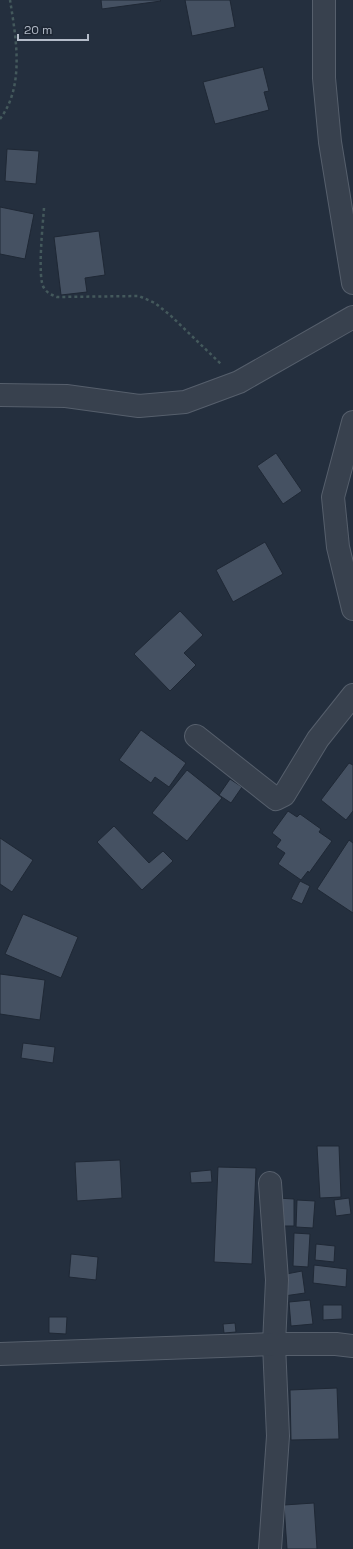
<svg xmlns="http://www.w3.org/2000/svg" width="353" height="1549" font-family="'Space Grotesk',sans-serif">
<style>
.building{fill:#455162;stroke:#1f2835}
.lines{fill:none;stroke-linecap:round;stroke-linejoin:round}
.minor-casing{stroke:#565f6c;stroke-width:24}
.path{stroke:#44595c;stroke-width:2.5;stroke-dasharray:3 3;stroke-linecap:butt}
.minor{stroke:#38414e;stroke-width:22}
</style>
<rect width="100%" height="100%" fill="#242f3e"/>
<g class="building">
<polygon points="101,0 160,0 161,1 102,9"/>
<polygon points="185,0 230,0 235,27 192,36"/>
<polygon points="263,67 269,91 264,92 269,110 215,124 203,82"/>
<polygon points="7,149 39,151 36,184 5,181"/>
<polygon points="0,207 34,214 25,259 0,254"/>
<polygon points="99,231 105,275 85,278 87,292 61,295 54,237"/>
<polygon points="276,453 302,491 283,504 257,466"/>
<polygon points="265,542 283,574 233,602 216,570"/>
<polygon points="180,611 203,635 184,653 196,665 170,691 134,654"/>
<polygon points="141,730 186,763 169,787 155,777 151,783 119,760"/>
<polygon points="349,763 353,765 353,811 346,820 321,800"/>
<polygon points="187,770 222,798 187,841 152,813"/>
<polygon points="230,779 242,787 231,803 219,795"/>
<polygon points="288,811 297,817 300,814 321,829 319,832 332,841 309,873 308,871 301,880 278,864 285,853 276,847 281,840 272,833"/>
<polygon points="114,826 149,863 163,851 173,861 142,890 97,842"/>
<polygon points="0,838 33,860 12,892 0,884"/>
<polygon points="349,840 353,843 353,913 317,889"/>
<polygon points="300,881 310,886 302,904 291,899"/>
<polygon points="23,914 78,937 61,978 5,954"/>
<polygon points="0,974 45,980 40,1020 0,1014"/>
<polygon points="23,1043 55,1047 53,1063 21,1058"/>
<polygon points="317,1146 339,1146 341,1197 320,1198"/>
<polygon points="120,1160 122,1198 77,1201 75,1162"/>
<polygon points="218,1167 256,1168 252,1264 214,1262"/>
<polygon points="211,1170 212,1182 191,1183 190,1172"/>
<polygon points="277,1198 294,1199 294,1226 277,1226"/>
<polygon points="349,1198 351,1214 336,1216 334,1200"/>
<polygon points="297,1200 315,1201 313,1228 296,1227"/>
<polygon points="294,1233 310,1234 308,1267 293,1266"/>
<polygon points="316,1244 335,1246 334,1262 315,1260"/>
<polygon points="71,1254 98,1257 96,1280 69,1277"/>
<polygon points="314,1265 347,1269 346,1287 313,1283"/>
<polygon points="302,1271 305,1293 284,1296 281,1275"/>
<polygon points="310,1300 313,1324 291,1326 289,1302"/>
<polygon points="323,1305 342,1305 342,1319 323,1320"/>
<polygon points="49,1317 67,1317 66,1334 49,1333"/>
<polygon points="235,1323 236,1332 224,1333 223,1324"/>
<polygon points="337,1388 339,1439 291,1440 290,1390"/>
<polygon points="314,1503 317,1549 287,1549 284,1505"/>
</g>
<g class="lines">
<g class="minor-casing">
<g id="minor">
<polyline points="324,0 324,78 330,142 353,283"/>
<polyline points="0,395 66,396 139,406 185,402 239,382 353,317"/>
<polyline points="353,422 333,497 338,547 353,609"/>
<polyline points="196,736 276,799 284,795 318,739 353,695"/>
<polyline points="270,1183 277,1280 274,1344 278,1436 270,1549"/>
<polyline points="0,1354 274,1344 336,1344 353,1346"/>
</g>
</g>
<g class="path">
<path d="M0 119C25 86 16 38 10 0"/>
<path d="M44 208C43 223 37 278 44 288 47 293 52 295 57 297L139 296 155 303 170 315 222 365"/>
</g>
<use href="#minor" class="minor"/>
</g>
<path d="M18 34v6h70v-6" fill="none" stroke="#b4bcc9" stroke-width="2"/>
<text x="24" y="34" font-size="12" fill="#b4bcc9" stroke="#1d2633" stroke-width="3" paint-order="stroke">20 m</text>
</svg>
